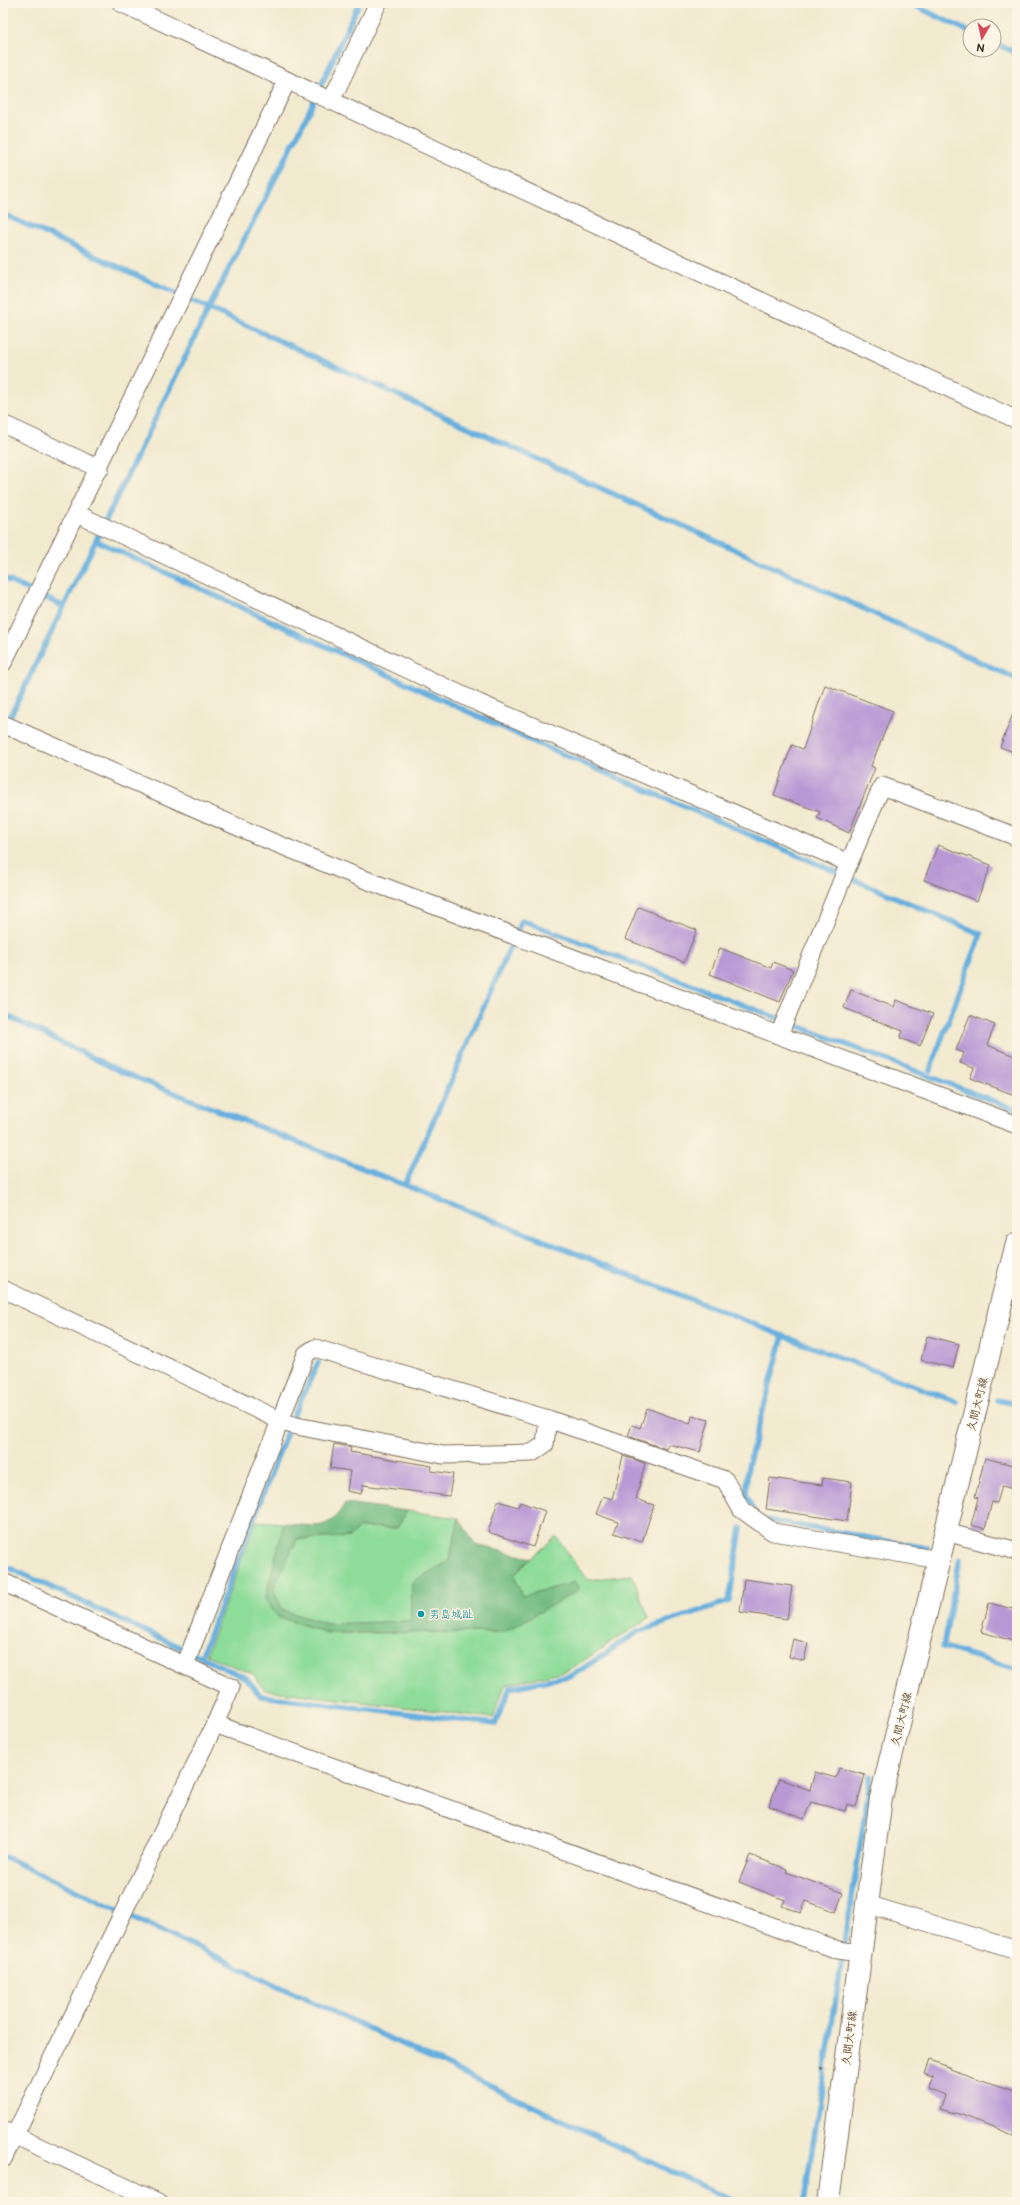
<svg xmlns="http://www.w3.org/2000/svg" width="1020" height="2205" font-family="'Balsamiq Sans','Klee One',sans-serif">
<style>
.green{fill:#8edc9a;stroke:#64835c}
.forest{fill:#72bc82;stroke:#567350}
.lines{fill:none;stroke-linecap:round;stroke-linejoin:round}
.stream{stroke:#66afde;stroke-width:5.5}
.building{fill:#b899d5}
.street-casing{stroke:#7b6d5c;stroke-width:19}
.secondary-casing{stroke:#7b6d5c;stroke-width:24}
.path{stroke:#7b6d5c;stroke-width:2.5;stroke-dasharray:3 3;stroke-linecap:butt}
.street{stroke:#fff;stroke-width:17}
.secondary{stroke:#fff;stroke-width:22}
.culture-dot{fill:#0f9aa8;stroke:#fcf5e5;stroke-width:1.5}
.labels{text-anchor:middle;stroke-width:3;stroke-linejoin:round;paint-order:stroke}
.street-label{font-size:11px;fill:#3b2a1e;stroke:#fcf5e5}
.culture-label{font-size:11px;fill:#0d838f;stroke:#fcf5e5;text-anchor:start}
</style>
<rect width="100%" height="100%" fill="#fcf5e5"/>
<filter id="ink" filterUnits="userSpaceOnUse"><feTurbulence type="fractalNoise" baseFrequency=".025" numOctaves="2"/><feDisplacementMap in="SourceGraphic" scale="8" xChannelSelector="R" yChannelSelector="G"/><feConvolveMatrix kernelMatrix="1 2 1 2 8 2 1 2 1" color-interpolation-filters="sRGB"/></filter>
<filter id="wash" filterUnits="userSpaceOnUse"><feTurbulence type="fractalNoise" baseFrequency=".012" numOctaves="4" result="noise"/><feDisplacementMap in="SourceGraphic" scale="16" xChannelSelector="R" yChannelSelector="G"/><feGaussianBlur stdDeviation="0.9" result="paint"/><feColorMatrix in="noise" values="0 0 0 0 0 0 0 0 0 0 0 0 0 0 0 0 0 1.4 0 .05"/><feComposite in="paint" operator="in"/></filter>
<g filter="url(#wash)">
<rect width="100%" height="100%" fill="#f2eacf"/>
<g class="green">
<polygon points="407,1511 459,1518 449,1561 412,1583 411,1621 327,1624 282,1610 273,1588 297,1539 349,1537 359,1527 397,1528"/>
<polygon points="256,1521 284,1523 266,1599 278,1617 328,1633 504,1632 575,1582 522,1597 514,1575 556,1536 587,1580 632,1575 649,1618 569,1670 505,1685 493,1718 265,1690 253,1674 206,1655"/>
</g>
<path class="forest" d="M345 1503 407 1511 397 1528 360 1527 349 1537 297 1539 273 1588 282 1610 327 1624 410 1621 412 1582 449 1561 459 1518 475 1545 531 1558 514 1575 522 1596 575 1582 579 1590 504 1632 328 1633 278 1617 265 1599 284 1523C314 1526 329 1533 345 1503Z"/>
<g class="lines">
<g class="stream">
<polyline points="909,3 970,32"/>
<polyline points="994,43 1017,53"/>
<polyline points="3,214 1017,679"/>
<polyline points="97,541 532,741 981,934 930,1070"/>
<polyline points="3,578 63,606"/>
<polyline points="11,715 209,308 304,122 359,3"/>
<polyline points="3,1014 124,1073 783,1336 957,1402"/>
<polyline points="405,1185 522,920 1017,1110"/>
<polyline points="997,1400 1017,1404"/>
<polyline points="754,1512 746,1495 748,1466 783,1336"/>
<polyline points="767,1520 927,1548"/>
<polyline points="960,1559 943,1647 1017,1669"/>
<polyline points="3,1565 246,1678 261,1696 495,1724 510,1688 573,1675 638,1632 729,1601 741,1528"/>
<polyline points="201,1657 293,1416 318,1363"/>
<polyline points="3,1856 736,2202"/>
<polyline points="804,2202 871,1776"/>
</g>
</g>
<g id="blocks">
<g class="building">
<polygon points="825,685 893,711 871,766 875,768 849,833 817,818 820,812 774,795 792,745 803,749"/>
<polygon points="1016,706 1017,706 1017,753 1000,747"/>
<polygon points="938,845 991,865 977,901 924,880"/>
<polygon points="638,907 697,930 684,962 625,939"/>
<polygon points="720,948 771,968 773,962 793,970 780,1002 710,974"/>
<polygon points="851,990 894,1007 896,1000 933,1014 920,1046 900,1038 903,1031 844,1008"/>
<polygon points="970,1015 995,1025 987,1045 1017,1057 1017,1096 970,1078 974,1068 960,1063 964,1053 956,1050"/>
<polygon points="927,1336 959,1344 953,1368 921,1360"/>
<polygon points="647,1408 690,1424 692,1416 709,1420 700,1452 668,1444 666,1449 628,1436 632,1425 640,1428"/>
<polygon points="334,1444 351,1447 350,1452 432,1466 431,1471 453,1474 449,1496 363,1485 361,1494 347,1491 350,1471 330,1468"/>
<polygon points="623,1456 645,1463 636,1499 654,1505 642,1542 614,1533 618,1522 596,1514 603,1496 612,1499"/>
<polygon points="985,1458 1017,1466 1017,1490 1002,1486 997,1503 992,1502 985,1529 971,1525 978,1498 975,1497"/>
<polygon points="770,1478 822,1485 823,1478 852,1482 847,1521 766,1509"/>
<polygon points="498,1501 518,1507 520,1502 545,1511 533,1547 488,1532"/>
<polygon points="744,1579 792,1586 787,1619 740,1612"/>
<polygon points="989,1603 1017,1610 1017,1642 981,1632"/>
<polygon points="793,1639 808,1643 804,1661 789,1657"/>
<polygon points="839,1768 865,1775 856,1807 847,1804 845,1811 811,1802 804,1819 769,1806 779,1779 810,1790 815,1772 836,1778"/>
<polygon points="750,1855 787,1869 786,1872 843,1893 836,1912 806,1901 801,1913 782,1906 785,1900 739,1882"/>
<polygon points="930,2060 951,2068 950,2069 1017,2092 1017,2137 962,2115 940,2109 945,2095 928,2088 933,2077 925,2074"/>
</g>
</g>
</g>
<g filter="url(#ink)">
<use href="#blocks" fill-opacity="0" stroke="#7b6d5c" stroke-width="1"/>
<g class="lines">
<g class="street-casing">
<g id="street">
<polyline points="121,3 1017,420"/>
<polyline points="331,101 378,3"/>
<polyline points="3,424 100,469"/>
<polyline points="77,514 479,703 849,863 882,786 1017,837"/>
<polyline points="3,663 287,81"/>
<polyline points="3,724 270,841 361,878 1017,1125"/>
<polyline points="779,1035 849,863"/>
<polyline points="3,1289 285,1423 297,1426 443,1455 532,1453 545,1444 548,1419"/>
<polyline points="946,1532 1017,1551"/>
<polyline points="3,1582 231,1687 215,1724 3,2159"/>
<polyline points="185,1665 306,1354 315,1348 548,1419 725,1480 741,1509 773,1532 939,1560"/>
<polyline points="215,1724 838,1950 860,1953"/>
<polyline points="867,1904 1017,1950"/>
<polyline points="3,2130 158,2202"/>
</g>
</g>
<g class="secondary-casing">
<polyline id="secondary" points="828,2202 881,1798 1001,1304 1017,1244"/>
</g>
<polyline class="path" points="820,2068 826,2069"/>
<use href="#street" class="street"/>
<use href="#secondary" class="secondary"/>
</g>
</g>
<circle class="culture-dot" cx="421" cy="1614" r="4"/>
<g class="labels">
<g class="street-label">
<text transform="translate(977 1404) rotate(-76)" y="4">久間大町線</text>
<text transform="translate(901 1719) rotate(-76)" y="4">久間大町線</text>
<text transform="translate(849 2038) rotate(-83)" y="4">久間大町線</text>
</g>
<g class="culture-label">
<text x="429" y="1618">男島城趾</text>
</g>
</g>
<rect width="1020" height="2205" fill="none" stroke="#fcf5e5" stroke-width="16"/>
<g transform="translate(982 38) rotate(189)"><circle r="19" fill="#fcf5e5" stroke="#afa495"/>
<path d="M0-3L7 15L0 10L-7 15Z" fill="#d1495b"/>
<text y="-6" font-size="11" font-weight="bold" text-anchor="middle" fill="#3b2a1e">N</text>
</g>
</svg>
